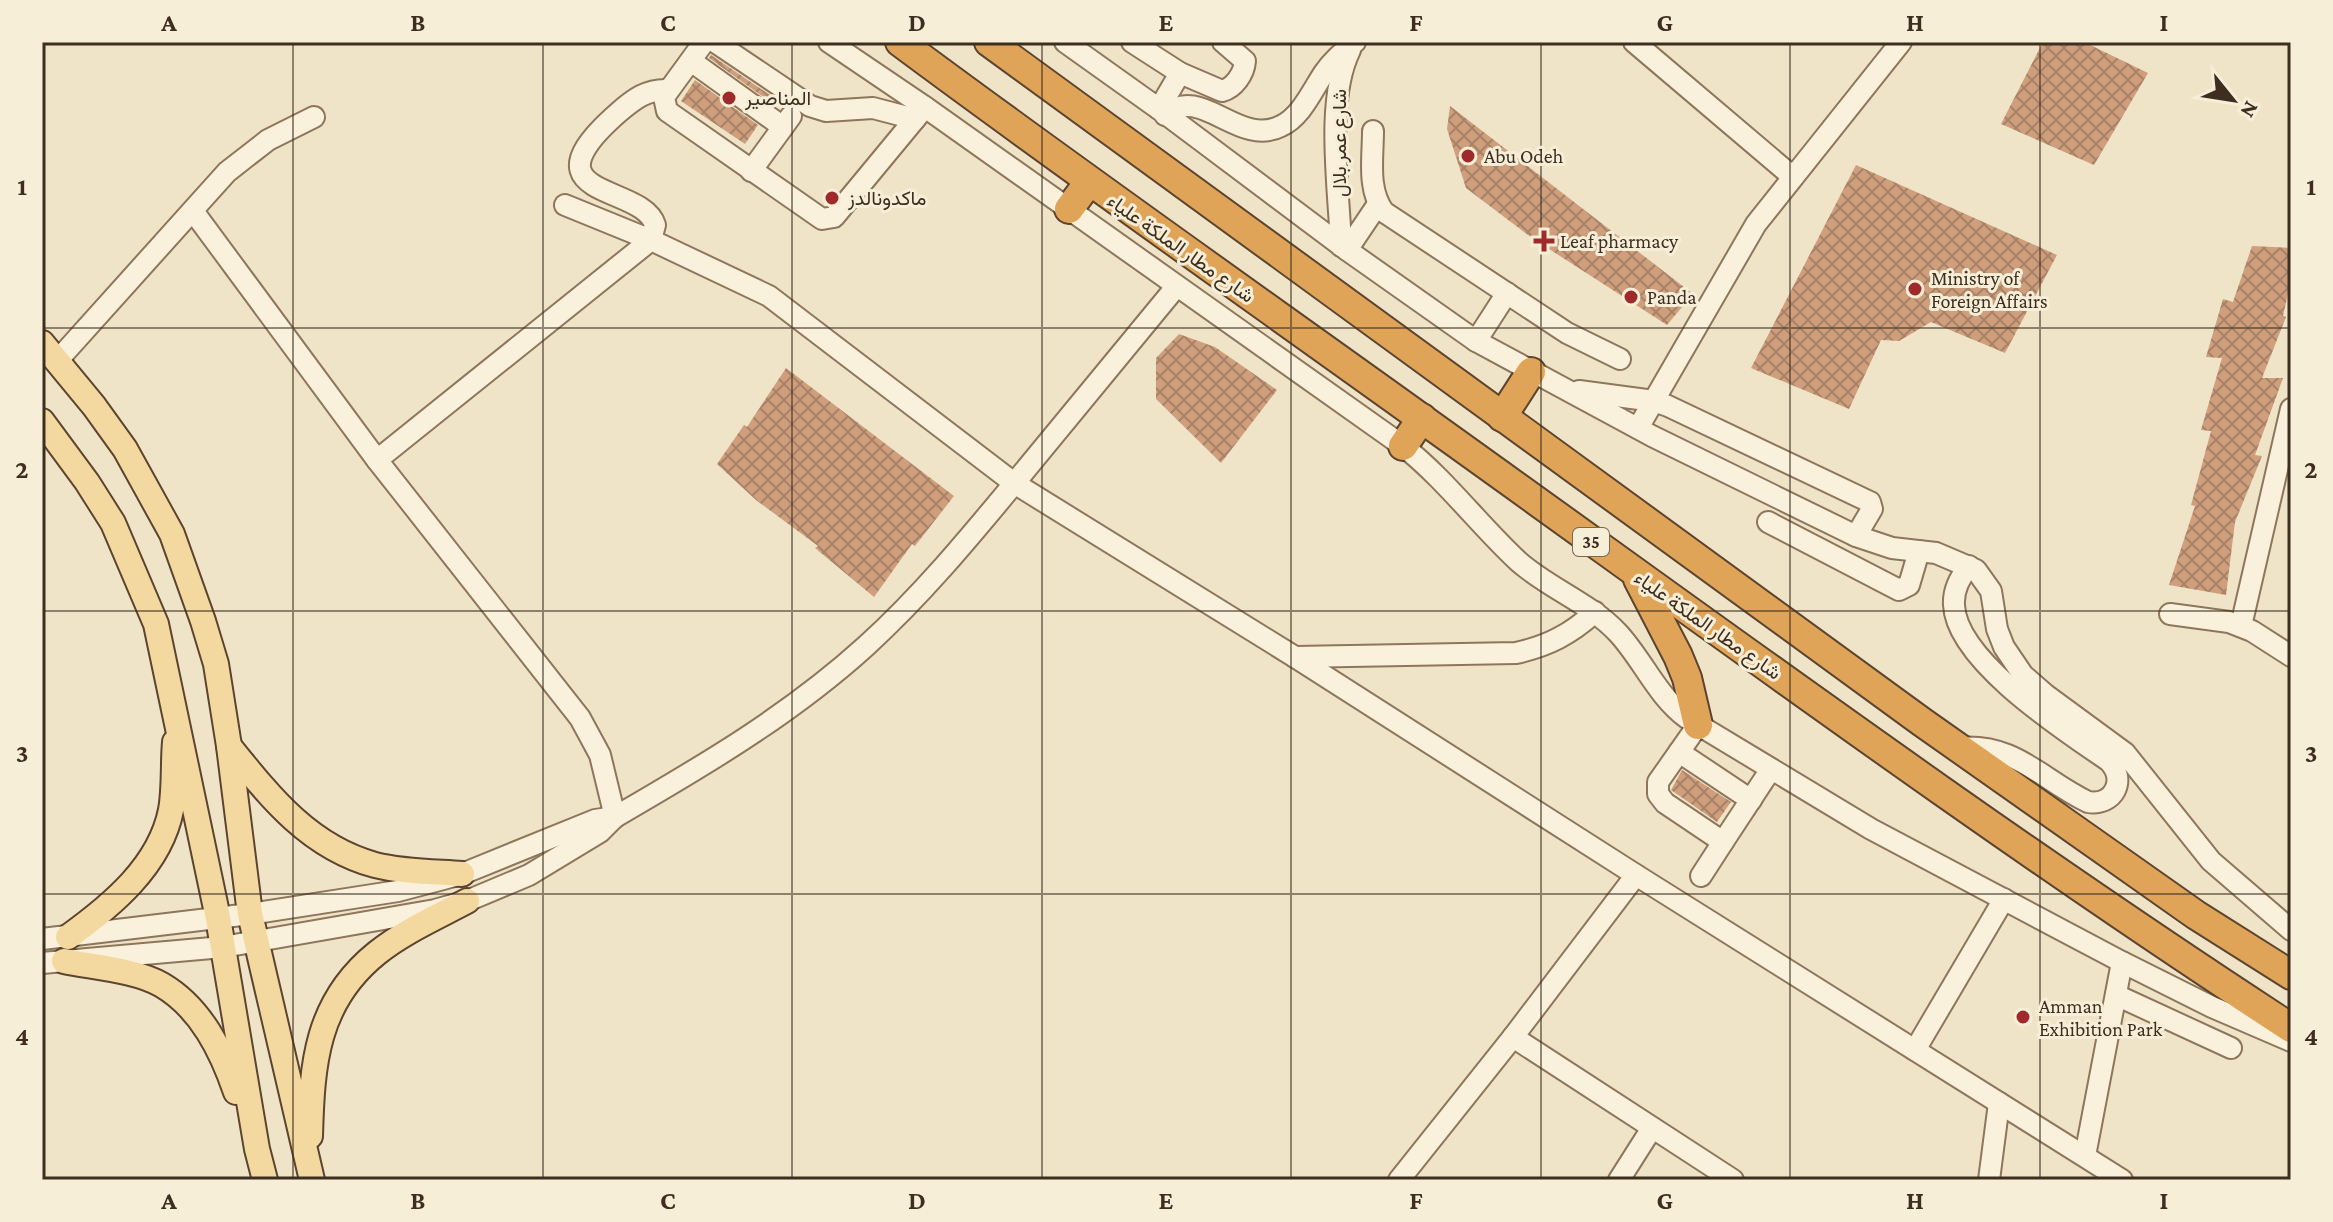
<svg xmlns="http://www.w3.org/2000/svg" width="2333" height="1222" font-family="'Crimson Pro',Vazirmatn,serif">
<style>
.building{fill:url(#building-cross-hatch)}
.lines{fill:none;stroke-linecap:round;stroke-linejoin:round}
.minor-casing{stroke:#8d765c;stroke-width:24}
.major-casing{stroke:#5b4430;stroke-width:28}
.highway-casing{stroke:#5b4430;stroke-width:32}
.minor{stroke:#faf1dc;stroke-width:20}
.major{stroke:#f3d9a0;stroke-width:24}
.highway{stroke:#e0a458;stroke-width:28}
.grid{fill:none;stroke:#3d2e20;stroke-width:2;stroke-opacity:0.55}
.poi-dot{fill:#9e2a2b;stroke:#f7eed8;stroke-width:3}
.labels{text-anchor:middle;stroke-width:6;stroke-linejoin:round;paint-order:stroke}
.shield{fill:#f7eed8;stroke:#756857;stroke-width:2}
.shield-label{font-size:18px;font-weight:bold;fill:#3d2e20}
.poi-label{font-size:20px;fill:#3d2e20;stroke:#f7eed8;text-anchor:start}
.street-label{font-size:20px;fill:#3d2e20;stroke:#f7eed8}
.neatline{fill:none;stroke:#3d2e20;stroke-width:3}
.grid-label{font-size:26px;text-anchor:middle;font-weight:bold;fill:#3d2e20}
</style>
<defs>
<pattern id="building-cross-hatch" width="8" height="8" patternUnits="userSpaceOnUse" patternTransform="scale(2)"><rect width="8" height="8" fill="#cf9f7d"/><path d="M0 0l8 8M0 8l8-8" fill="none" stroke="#a98266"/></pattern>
</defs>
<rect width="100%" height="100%" fill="#f0e4c8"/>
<g class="building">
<polygon points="2043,42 2084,42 2148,73 2094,165 2001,124"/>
<polygon points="711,55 776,99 773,104 709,58"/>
<polygon points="695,80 758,125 745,144 681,101"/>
<polygon points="1450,106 1693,294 1667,325 1532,238 1466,188 1447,129"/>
<polygon points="1856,165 2057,255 2005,353 1931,322 1899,341 1881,340 1849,409 1751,368"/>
<polygon points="2252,246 2291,248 2291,280 2283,316 2286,317 2262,378 2283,378 2255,455 2262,456 2235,522 2226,595 2169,585 2195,506 2191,505 2211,431 2201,430 2222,358 2206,357 2223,299 2233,302"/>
<polygon points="1179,334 1215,347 1277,390 1221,463 1156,399 1156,358"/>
<polygon points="786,368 954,496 915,546 912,544 874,597 815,548 818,546 756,500 717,464 744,425 747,427"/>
<polygon points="1682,770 1731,802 1717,822 1671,790"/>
</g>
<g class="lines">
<g class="minor-casing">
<g id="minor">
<polyline points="704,42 664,97 667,111 822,219 834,217 925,107"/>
<polyline points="715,42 810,106 826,111 873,108 915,119"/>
<path d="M829 42 925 107 1403 446C1446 480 1479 525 1519 562 1550 589 1590 603 1618 633 1643 660 1657 696 1687 718L1871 829 2122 962 2212 1007 2291 1041"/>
<polyline points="1065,42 1159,109 1347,250 1476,341 1652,436 1856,536 1892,548 1936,553 1976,570 1991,591 1997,629 2004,647 2023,675 2046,695 2125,753 2211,861 2291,930"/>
<polyline points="1132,42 1180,73 1159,109"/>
<polyline points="1634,42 1793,177"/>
<polyline points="691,61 783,127"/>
<path d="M1180 73 1222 91C1234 88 1244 74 1245 61L1223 42"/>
<path d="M1165 115C1201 83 1238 148 1281 126 1301 117 1312 91 1324 73 1332 61 1343 52 1355 42"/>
<path d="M1373 131C1373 158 1367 190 1384 212L1567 333 1620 359"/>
<polyline points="751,171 791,116"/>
<polyline points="565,205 651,240 769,296 1014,483 1295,657 1636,875 2122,1180"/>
<polyline points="193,211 377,460 580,718 600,755 615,817"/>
<path d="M1341 246C1339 188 1325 101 1350 50"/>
<polyline points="1347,250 1378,204"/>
<polyline points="1476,341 1507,293"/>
<polyline points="57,361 227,172 268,140 314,117"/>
<polyline points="1579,391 1654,401 1668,406 1870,502 1872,509 1856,536"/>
<polyline points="1638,428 1756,224 1901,42"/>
<path d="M377 460 651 240 655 225C643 183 518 200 619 112 634 99 647 89 668 90"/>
<polyline points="1768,522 1899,590 1909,585 1919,551"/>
<polyline points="2170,614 2229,622 2252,631 2291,656"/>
<polyline points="2241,626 2291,409"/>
<path d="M1295 657 1516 653C1548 646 1571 634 1595 612"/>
<polyline points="1698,725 1658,782 1658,794 1665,803 1723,842 1771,769"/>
<path d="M1958 748C2016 743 2040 779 2088 802 2114 806 2127 780 2109 761 2067 732 1956 661 1954 605 1953 590 1960 577 1969 566"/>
<polyline points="1679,752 1751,800"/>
<polyline points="1701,876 1723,842"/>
<polyline points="42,939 250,914 398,891 462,874 595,820 615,817"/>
<path d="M42 963 223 947 435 910 467 901 529 875 600 832 615 817C703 766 790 715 866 646 922 595 969 538 1017 480 1070 415 1123 351 1176 287"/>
<polyline points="2116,995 2231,1048"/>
<polyline points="1513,1037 1733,1180"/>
<polyline points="1915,1050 2004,899"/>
<polyline points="2085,1156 2122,962"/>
<polyline points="1399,1180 1513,1037 1636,875"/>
<polyline points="1619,1180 1652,1128"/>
<polyline points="1989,1180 1999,1103"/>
</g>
</g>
<g class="major-casing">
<g id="major">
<polyline points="42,343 94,406 125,449 172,534 203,621 216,664 229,746 250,914 312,1180"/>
<polyline points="42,421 87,482 113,523 156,624 218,918 257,1149 265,1180"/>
<path d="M229 746C270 797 309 847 375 865 403 872 433 872 462 874"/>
<path d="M68 937C111 906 160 866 171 810 175 788 173 764 175 742"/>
<path d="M64 961C93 967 137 970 162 985 201 1008 222 1051 236 1092"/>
<path d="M310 1136C312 1064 316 1002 377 953 403 932 437 917 467 901"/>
</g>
</g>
<g class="highway-casing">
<g id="highway">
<path d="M900 42C1072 170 1247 293 1421 418 1709 624 1994 835 2291 1028"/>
<polyline points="989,42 1922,722 2196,915 2291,975"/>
<polyline points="1069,209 1089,182"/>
<polyline points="1502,417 1531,372"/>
<polyline points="1403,446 1422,418"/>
<polyline points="1638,579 1678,656 1687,678 1698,725"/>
</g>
</g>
<use href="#minor" class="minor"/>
<use href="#major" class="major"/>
<use href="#highway" class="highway"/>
</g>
<path class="grid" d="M293 42V1180M543 42V1180M792 42V1180M1042 42V1180M1291 42V1180M1541 42V1180M1790 42V1180M2040 42V1180M42 328H2291M42 611H2291M42 894H2291"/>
<g class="poi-dot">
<circle cx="729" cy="98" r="8"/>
<circle cx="1468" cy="156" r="8"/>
<circle cx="832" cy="198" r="8"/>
<path d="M1540 229h8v8h8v8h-8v8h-8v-8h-8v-8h8z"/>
<circle cx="1915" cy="289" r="8"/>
<circle cx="1631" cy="297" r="8"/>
<circle cx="2023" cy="1017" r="8"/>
</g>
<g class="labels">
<rect class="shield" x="1573" y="528" width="36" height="28" rx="6"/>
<g class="shield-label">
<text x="1591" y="548">35</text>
</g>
<g class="poi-label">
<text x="745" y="105">المناصير</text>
<text x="1484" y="163">Abu Odeh</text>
<text x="848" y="205">ماكدونالدز</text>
<text x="1560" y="248">Leaf pharmacy</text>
<text x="1931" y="285">Ministry of<tspan x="1931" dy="23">Foreign Affairs</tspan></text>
<text x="1647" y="304">Panda</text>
<text x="2039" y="1013">Amman<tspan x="2039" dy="23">Exhibition Park</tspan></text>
</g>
<g class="street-label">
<text transform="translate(1339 143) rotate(-90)" y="7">شارع عمر بلال</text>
<text transform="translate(1181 248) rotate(35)" y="7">شارع مطار الملكة علياء</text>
<text transform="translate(1708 625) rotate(35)" y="7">شارع مطار الملكة علياء</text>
</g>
</g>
<rect width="2333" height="1222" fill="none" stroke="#f7eed8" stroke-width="88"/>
<g transform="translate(2233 100) rotate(120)" stroke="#f7eed8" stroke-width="6" paint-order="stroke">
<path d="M0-6L14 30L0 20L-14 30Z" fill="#3d2e20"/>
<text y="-12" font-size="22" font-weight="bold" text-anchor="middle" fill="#3d2e20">N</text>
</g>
<rect x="44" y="44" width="2245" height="1134" class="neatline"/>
<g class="grid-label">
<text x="169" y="31">A</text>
<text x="418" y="31">B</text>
<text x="668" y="31">C</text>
<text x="917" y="31">D</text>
<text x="1166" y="31">E</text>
<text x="1416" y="31">F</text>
<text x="1665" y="31">G</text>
<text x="1915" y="31">H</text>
<text x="2164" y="31">I</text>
<text x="22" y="195">1</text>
<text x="2311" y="195">1</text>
<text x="22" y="478">2</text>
<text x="2311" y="478">2</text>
<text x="22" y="762">3</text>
<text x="2311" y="762">3</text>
<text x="22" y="1045">4</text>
<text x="2311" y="1045">4</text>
<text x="169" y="1209">A</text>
<text x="418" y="1209">B</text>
<text x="668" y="1209">C</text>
<text x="917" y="1209">D</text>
<text x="1166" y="1209">E</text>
<text x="1416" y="1209">F</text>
<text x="1665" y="1209">G</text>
<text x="1915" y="1209">H</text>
<text x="2164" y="1209">I</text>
</g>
</svg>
